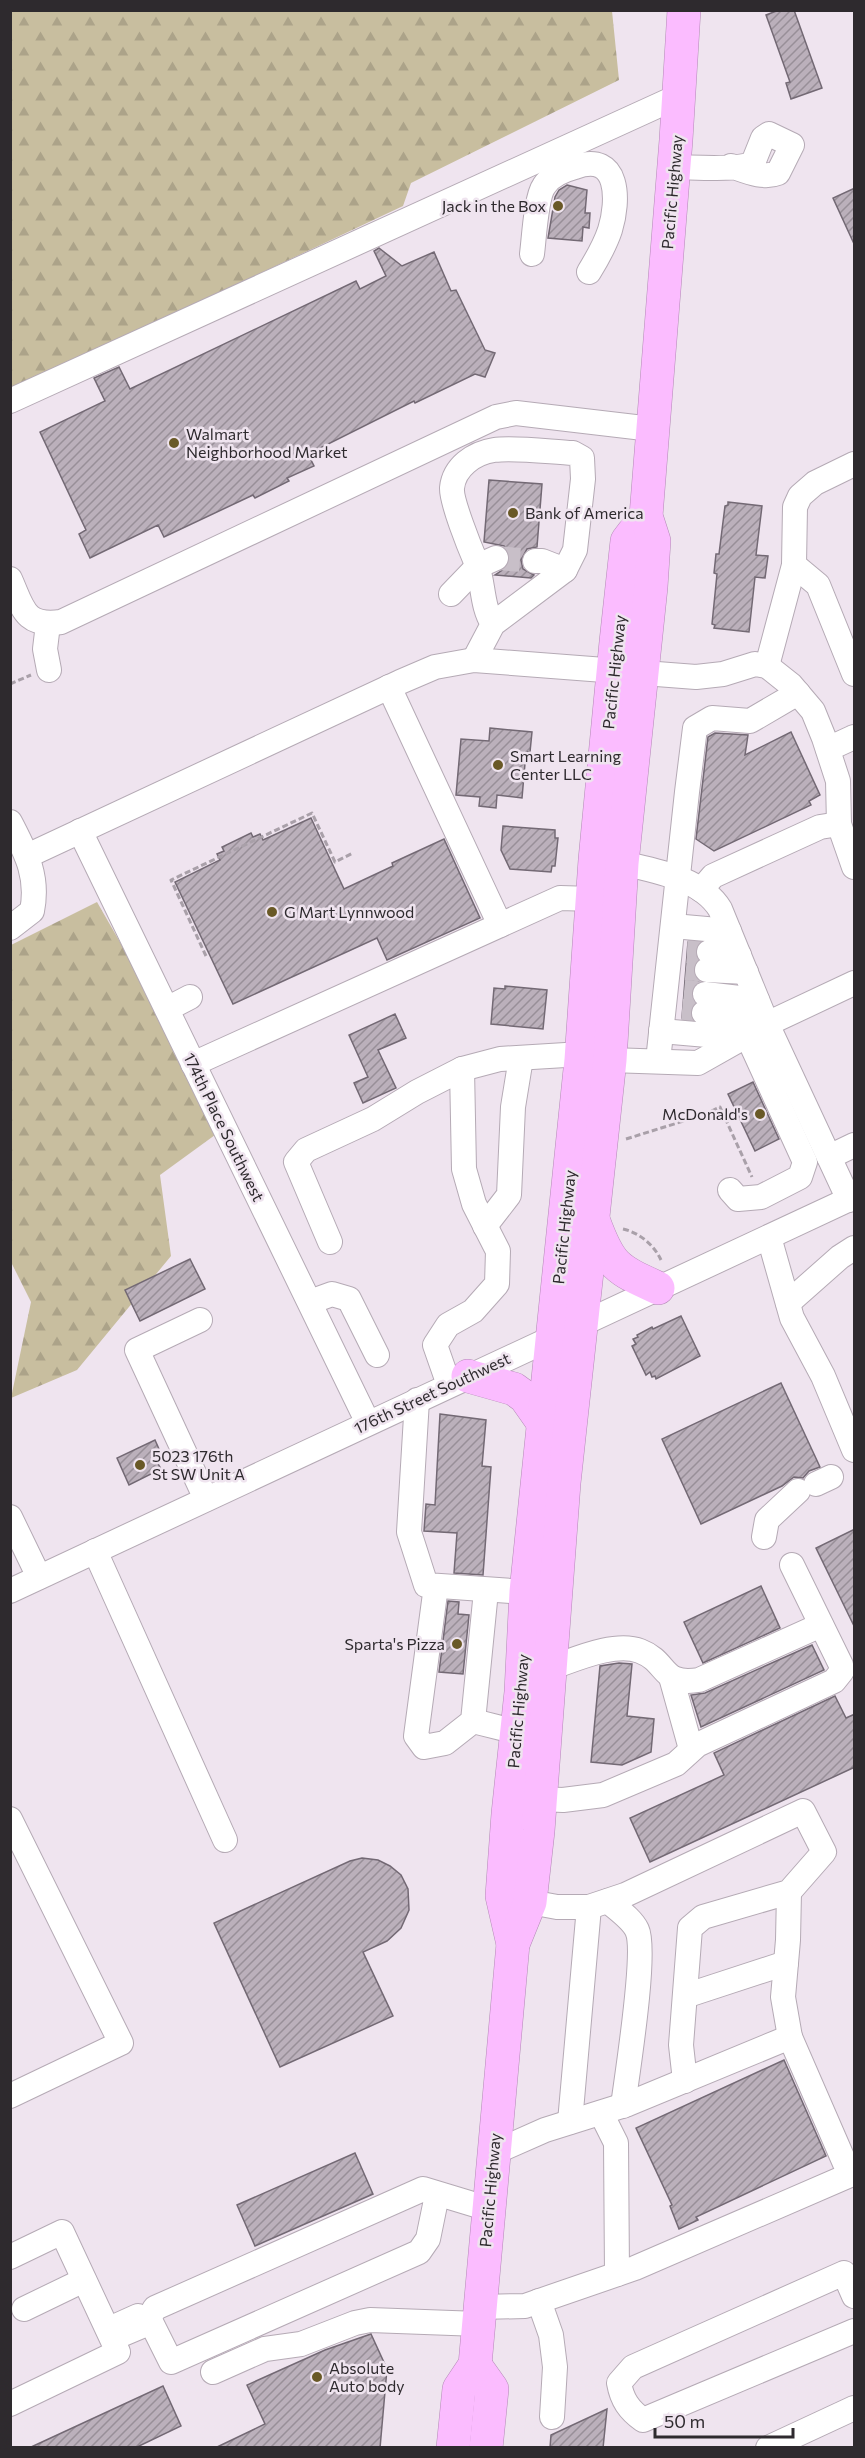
<svg xmlns="http://www.w3.org/2000/svg" width="865" height="2458" font-family="Commissioner,sans-serif">
<style>
.forest{fill:url(#forest-firs)}
.building{fill:url(#building-hatch);stroke:#736974;stroke-width:1.5}
.lines{fill:none;stroke-linecap:round;stroke-linejoin:round}
.minor-tunnel{stroke:#c8bfc8;stroke-width:24;stroke-dasharray:24 12;stroke-linecap:butt}
.minor-casing{stroke:#b5aab5;stroke-width:26}
.highway-casing{stroke:#b389b6;stroke-width:34}
.path{stroke:#a9a0a9;stroke-width:3;stroke-dasharray:6 3;stroke-linecap:butt}
.minor{stroke:#fff;stroke-width:24}
.highway{stroke:#fbbcff;stroke-width:33}
.poi-dot{fill:#695926;stroke:#efe4ef;stroke-width:2}
.labels{text-anchor:middle;stroke-width:5;stroke-linejoin:round;paint-order:stroke}
.street-label{font-size:16px;fill:#2e2a2e;stroke:#efe4ef}
.poi-label{font-size:16px;fill:#2e2a2e;stroke:#efe4ef;text-anchor:start}
</style>
<defs>
<pattern id="forest-firs" width="22" height="20" patternUnits="userSpaceOnUse" patternTransform="scale(1.5)"><rect width="22" height="20" fill="#c8be9f"/><path d="M5 1l3.5 6h-7zM16 11l3.5 6h-7z" fill="#aca389"/></pattern>
<pattern id="building-hatch" width="6" height="6" patternUnits="userSpaceOnUse" patternTransform="scale(1.5)"><rect width="6" height="6" fill="#bbb0bb"/><path d="M-1 1l2-2M0 6l6-6M5 7l2-2" fill="none" stroke="#988f98"/></pattern>
</defs>
<rect width="100%" height="100%" fill="#efe4ef"/>
<g class="forest">
<polygon points="10,11 612,11 619,80 411,183 403,206 11,391"/>
<polygon points="97,902 226,1127 160,1175 171,1256 77,1370 11,1398 31,1302 11,1262 11,945"/>
</g>
<g class="building">
<polygon points="779,10 794,10 822,88 791,99 786,83 790,82 766,15"/>
<polygon points="567,185 587,190 585,213 590,213 589,228 583,227 582,241 548,238 555,197 559,190"/>
<polygon points="855,188 855,246 833,198"/>
<polygon points="379,248 402,266 434,252 451,291 456,290 485,350 495,353 485,377 475,374 415,403 414,401 308,454 314,466 287,478 289,481 255,498 253,495 164,537 158,525 90,558 79,534 86,530 40,432 105,401 94,378 119,367 130,389 356,281 360,289 386,276 374,251"/>
<polygon points="489,480 542,484 537,547 527,549 521,560 523,569 534,575 531,578 495,575 507,567 510,559 509,552 504,546 484,542"/>
<polygon points="728,502 762,506 756,555 768,556 765,578 755,577 749,632 714,628 715,625 712,624 717,574 714,573 716,554 719,554 725,506 728,505"/>
<polygon points="490,728 532,732 530,752 526,752 522,798 497,795 496,808 479,806 480,797 456,795 461,739 489,741"/>
<polygon points="791,732 820,795 809,801 811,805 714,851 696,839 708,737 715,733 748,735 745,755"/>
<polygon points="311,818 344,889 393,866 392,863 444,839 480,918 387,960 377,938 233,1004 175,882 220,860 217,854 224,851 222,847 251,833 253,837 260,834 263,840"/>
<polygon points="503,826 555,830 555,838 558,838 555,866 552,866 551,872 510,869 501,850"/>
<polygon points="688,942 699,943 695,951 698,960 693,970 699,981 691,992 694,1003 690,1011 691,1019 682,1018"/>
<polygon points="505,986 547,990 543,1029 491,1024 494,988 505,989"/>
<polygon points="395,1014 406,1038 378,1050 396,1088 363,1103 354,1083 368,1077 349,1035"/>
<polygon points="753,1082 779,1139 755,1151 728,1094"/>
<polygon points="190,1259 205,1289 140,1321 125,1290"/>
<polygon points="681,1316 700,1356 656,1379 655,1376 652,1377 650,1372 646,1375 632,1346 636,1344 633,1339 638,1337 637,1335 652,1327 653,1329"/>
<polygon points="781,1383 820,1467 809,1471 803,1478 794,1477 782,1486 701,1524 662,1439"/>
<polygon points="440,1414 486,1420 482,1466 491,1467 483,1575 454,1573 457,1533 424,1531 426,1504 435,1505"/>
<polygon points="155,1440 163,1458 157,1462 161,1469 129,1485 117,1458"/>
<polygon points="855,1529 855,1628 816,1548"/>
<polygon points="761,1586 780,1628 703,1663 684,1622"/>
<polygon points="448,1601 459,1602 458,1614 469,1615 463,1674 439,1672"/>
<polygon points="812,1645 824,1670 701,1727 691,1695 705,1693"/>
<polygon points="619,1663 632,1664 627,1716 654,1719 651,1752 622,1765 591,1762 600,1666"/>
<polygon points="835,1696 846,1718 855,1714 855,1767 650,1862 630,1818 724,1775 714,1753"/>
<polygon points="362,1858 378,1860 390,1866 401,1875 408,1889 409,1910 401,1928 387,1941 363,1952 393,2016 280,2067 214,1923 350,1861"/>
<polygon points="784,2060 826,2156 696,2217 698,2220 679,2229 670,2206 672,2205 636,2128"/>
<polygon points="355,2153 373,2194 255,2246 237,2205"/>
<polygon points="371,2334 387,2369 380,2448 215,2448 265,2424 247,2385 325,2350"/>
<polygon points="163,2386 181,2426 135,2448 29,2448"/>
<polygon points="607,2409 603,2448 550,2448 551,2435"/>
</g>
<g class="lines">
<g class="minor-tunnel">
<polyline points="496,558 535,561"/>
<polyline points="687,951 709,952"/>
<polyline points="686,968 707,970"/>
<polyline points="684,992 705,994"/>
<polyline points="682,1011 704,1013"/>
</g>
<g class="minor-casing">
<g id="minor">
<path d="M674 167C693 167 739 171 753 163L763 138 769 134 792 145 778 173C763 179 746 171 731 166"/>
<path d="M532 254C534 239 536 197 544 186 550 176 564 170 575 167 620 151 619 201 610 230 605 245 597 259 589 272"/>
<polyline points="10,401 679,96"/>
<polyline points="535,561 542,561 565,570"/>
<polyline points="794,565 818,585 854,674"/>
<path d="M10 579C23 608 24 627 61 622L496 417 516 413 652 429"/>
<polyline points="451,594 478,566 496,558"/>
<polyline points="48,624 45,649 49,670"/>
<path d="M474 660 493 624 565 570 575 550 583 479 582 458 573 453C551 452 514 447 494 450 474 453 454 467 452 488 451 501 470 548 476 562 484 583 481 605 493 624"/>
<polyline points="767,666 794,565 795,507 800,496 815,483 854,464"/>
<polyline points="389,687 500,925"/>
<polyline points="828,749 854,737"/>
<path d="M10 822C26 853 39 876 32 911L10 928"/>
<polyline points="80,831 368,1423"/>
<polyline points="27,856 400,682 435,667 474,660 696,677 723,674 755,664 767,666 791,685 813,711 824,738 838,781 839,824 854,867"/>
<path d="M622 863C655 871 701 878 720 909L767 1024 849 1200"/>
<polyline points="701,890 713,876 820,827 839,824"/>
<polyline points="673,926 729,931"/>
<polyline points="709,952 739,955"/>
<polyline points="707,970 746,972"/>
<polyline points="705,994 757,1000"/>
<polyline points="167,1009 190,997"/>
<polyline points="704,1013 765,1019"/>
<polyline points="661,1031 742,1038"/>
<polyline points="610,1060 698,1063 767,1024 854,983"/>
<polyline points="658,1061 687,792 695,728 712,718 750,721 798,693"/>
<polyline points="193,1064 560,898 593,899"/>
<polyline points="462,1069 500,1059 582,1054"/>
<polyline points="829,1157 854,1145"/>
<polyline points="730,1190 738,1199 761,1197 800,1177 805,1162 747,1035"/>
<polyline points="485,1226 509,1195 513,1107 521,1058"/>
<polyline points="769,1237 792,1318 823,1376 854,1450"/>
<polyline points="330,1242 296,1162 306,1150 373,1119 417,1092 462,1069 464,1169 474,1204 498,1251 497,1284 473,1311 448,1325 435,1345 449,1385"/>
<polyline points="310,1302 332,1294 349,1299 377,1355"/>
<polyline points="788,1303 840,1257 854,1248"/>
<polyline points="200,1320 137,1350 206,1499"/>
<polyline points="417,1400 409,1532 426,1585 526,1592"/>
<polyline points="816,1484 831,1477"/>
<polyline points="10,1517 39,1577"/>
<polyline points="764,1537 767,1520 798,1491"/>
<polyline points="95,1551 225,1840"/>
<polyline points="436,1586 416,1736 424,1747 445,1743 473,1721 486,1591"/>
<polyline points="10,1591 854,1197"/>
<path d="M550 1668C574 1660 615 1641 640 1651 669 1662 660 1686 699 1680L821 1625"/>
<polyline points="671,1677 691,1749"/>
<polyline points="473,1721 517,1732"/>
<polyline points="540,1799 563,1800 603,1795 676,1764 697,1745 834,1681 842,1671 841,1665 792,1565"/>
<polyline points="10,1819 121,2043 10,2096"/>
<polyline points="789,1892 788,1940 783,1997 790,2037"/>
<path d="M608 1901C617 1909 632 1919 637 1930 647 1951 627 2075 623 2106"/>
<polyline points="530,1902 557,1907 589,1907 625,1895 803,1811 824,1852 789,1892 703,1917 690,1928 681,2045 685,2081"/>
<polyline points="685,1996 786,1963"/>
<polyline points="601,2113 616,2143 617,2274"/>
<polyline points="570,2122 589,1907"/>
<polyline points="437,2195 428,2239 419,2252 171,2362 149,2318 155,2308 423,2189 489,2209"/>
<polyline points="10,2257 62,2232 118,2352 10,2404"/>
<path d="M854 2296 844 2273 633 2367 619 2383C622 2400 629 2410 643 2420L854 2331"/>
<polyline points="539,2301 551,2335 555,2367 552,2417"/>
<polyline points="480,2307 525,2306 635,2268 850,2175 790,2037 628,2104 545,2130 493,2153"/>
<polyline points="24,2309 84,2280"/>
<polyline points="144,2320 138,2316 118,2325 115,2332 123,2334 142,2326 144,2320 149,2318"/>
<polyline points="213,2372 265,2349 301,2344 355,2323 370,2320 479,2324"/>
<polyline points="768,2448 854,2408"/>
</g>
</g>
<g class="highway-casing">
<g id="highway">
<path d="M594 1222C610 1266 616 1269 658 1288"/>
<polyline points="468,1376 514,1389 525,1397 544,1424"/>
<polyline points="513,1944 502,1896 508,1814 521,1692 526,1592 581,1060 595,860 616,642 627,541 646,516"/>
<polyline points="475,2365 492,2389 486,2448"/>
<polyline points="453,2448 459,2389 475,2365 513,1944 530,1902 538,1831 564,1483 610,1060 622,863 651,587 654,541 646,516 676,140 684,10"/>
</g>
</g>
<g class="path">
<polyline points="10,684 31,675"/>
<polyline points="206,956 171,880 312,813 335,862 353,853"/>
<polyline points="725,1118 752,1177"/>
<polyline points="626,1139 703,1115 720,1107 725,1118 736,1112"/>
<path d="M623 1229C640 1233 654 1245 661 1260"/>
</g>
<use href="#minor" class="minor"/>
<use href="#highway" class="highway"/>
</g>
<g class="poi-dot">
<circle cx="558" cy="206" r="6"/>
<circle cx="174" cy="443" r="6"/>
<circle cx="513" cy="513" r="6"/>
<circle cx="498" cy="765" r="6"/>
<circle cx="272" cy="912" r="6"/>
<circle cx="760" cy="1114" r="6"/>
<circle cx="140" cy="1465" r="6"/>
<circle cx="457" cy="1644" r="6"/>
<circle cx="317" cy="2377" r="6"/>
</g>
<g class="labels">
<g class="street-label">
<text transform="translate(672 192) rotate(-85)" y="6">Pacific Highway</text>
<text transform="translate(614 672) rotate(-84)" y="6">Pacific Highway</text>
<text transform="translate(224 1127) rotate(64)" y="6">174th Place Southwest</text>
<text transform="translate(564 1227) rotate(-84)" y="6">Pacific Highway</text>
<text transform="translate(432 1393) rotate(-25)" y="6">176th Street Southwest</text>
<text transform="translate(518 1711) rotate(-85)" y="6">Pacific Highway</text>
<text transform="translate(490 2190) rotate(-85)" y="6">Pacific Highway</text>
</g>
<g class="poi-label">
<text x="546" y="212" text-anchor="end">Jack in the Box</text>
<text x="186" y="440">Walmart<tspan x="186" dy="18">Neighborhood Market</tspan></text>
<text x="525" y="519">Bank of America</text>
<text x="510" y="762">Smart Learning<tspan x="510" dy="18">Center LLC</tspan></text>
<text x="284" y="918">G Mart Lynnwood</text>
<text x="748" y="1120" text-anchor="end">McDonald's</text>
<text x="152" y="1462">5023 176th<tspan x="152" dy="18">St SW Unit A</tspan></text>
<text x="445" y="1650" text-anchor="end">Sparta's Pizza</text>
<text x="329" y="2374">Absolute<tspan x="329" dy="18">Auto body</tspan></text>
</g>
</g>
<rect width="865" height="2458" fill="none" stroke="#2e2a2e" stroke-width="24"/>
<path d="M655 2428v9h138v-9" fill="none" stroke="#2e2a2e" stroke-width="3"/>
<text x="664" y="2428" font-size="18" fill="#2e2a2e" stroke="#efe4ef" stroke-width="4.5" paint-order="stroke">50 m</text>
</svg>
